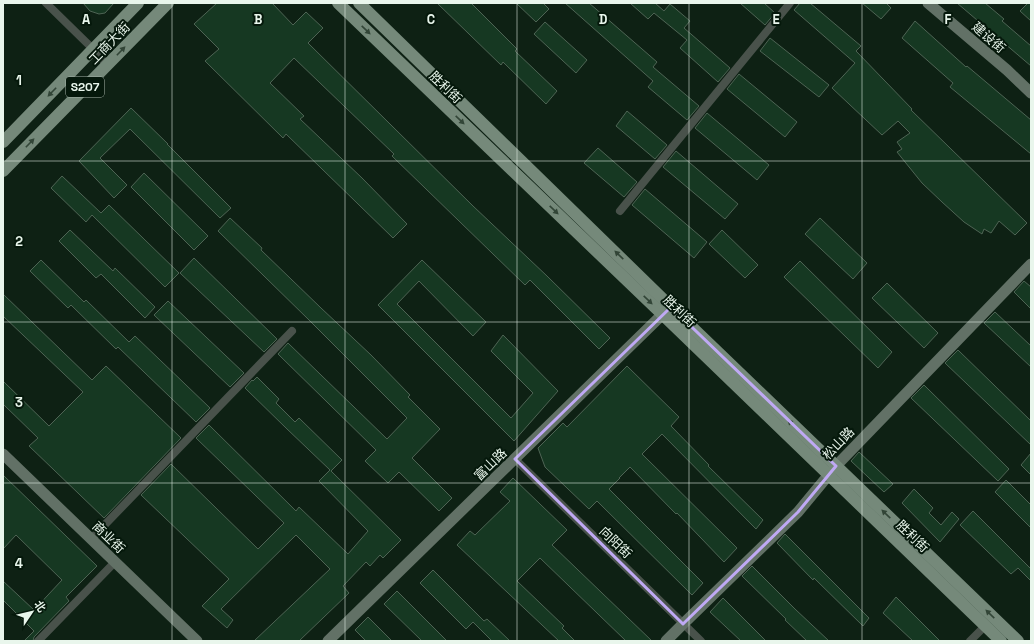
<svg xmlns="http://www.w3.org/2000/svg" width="1034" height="644" font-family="'Space Grotesk','Noto Sans SC',sans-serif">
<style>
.building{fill:#163822;stroke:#4e6454}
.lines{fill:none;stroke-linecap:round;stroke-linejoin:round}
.street{stroke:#49524b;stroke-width:8}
.secondary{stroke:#627166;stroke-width:11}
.primary{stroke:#75897a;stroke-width:12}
.oneway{fill:#324537}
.marked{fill:none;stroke:#bfa9f4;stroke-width:3;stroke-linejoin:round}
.grid{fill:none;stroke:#e9f6ec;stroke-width:1;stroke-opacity:0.55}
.labels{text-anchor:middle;stroke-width:4;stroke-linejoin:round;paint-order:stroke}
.shield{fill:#05180b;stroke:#a5b3a8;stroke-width:1}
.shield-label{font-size:12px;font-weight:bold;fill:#e9f6ec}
.street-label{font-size:13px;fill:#e9f6ec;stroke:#05180b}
.grid-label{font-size:13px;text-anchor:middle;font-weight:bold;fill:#e9f6ec;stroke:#05180b;stroke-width:4;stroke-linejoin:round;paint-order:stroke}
</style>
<rect width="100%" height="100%" fill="#0e2114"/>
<g class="building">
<polygon points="83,3 114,3 105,13 99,14 90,11"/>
<polygon points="217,3 272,3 293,25 306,12 323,28 308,43 473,206 547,276 610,338 599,349 530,280 525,285 392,156 394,154 294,58 270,83 304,116 300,119 362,178 407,224 393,238 286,134 283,138 205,61 219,49 194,24"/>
<polygon points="437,3 471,3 517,49 515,51 557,91 546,104 503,62 501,65"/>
<polygon points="516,3 543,3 549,9 536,22"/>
<polygon points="565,3 589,3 657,62 653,67 699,106 687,120 648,87 653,81"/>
<polygon points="630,3 655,3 664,11 670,4 690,21 684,28 730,68 718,82 680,48 687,40 654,13 648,19"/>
<polygon points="740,3 764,3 775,13 765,25"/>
<polygon points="800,3 810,3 861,46 856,51 912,109 911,110 1027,223 1015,235 999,221 991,233 984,229 982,234 964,222 942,202 922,183 897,152 902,149 897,142 910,133 898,121 882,135 832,88 855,63 794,10"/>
<polygon points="862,3 886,3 891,8 881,19"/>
<polygon points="957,3 985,3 1004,19 1002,21 1031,46 1031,66"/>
<polygon points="1028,3 1031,3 1031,21 1020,11"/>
<polygon points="915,21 966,67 967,66 1031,120 1031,154 950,87 953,83 902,38"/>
<polygon points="545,22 587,60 576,73 534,34"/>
<polygon points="770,38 829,85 819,97 760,51"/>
<polygon points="739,74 797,122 785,137 727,89"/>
<polygon points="131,108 168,144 167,144 231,208 220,218 130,129 100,158 127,185 114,198 79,161"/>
<polygon points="627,111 667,145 655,159 616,126"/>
<polygon points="707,113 769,165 757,180 695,128"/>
<polygon points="598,148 637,182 624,197 584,163"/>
<polygon points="676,151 738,204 725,219 663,167"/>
<polygon points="144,173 208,236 194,250 131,187"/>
<polygon points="62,176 101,213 109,205 179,273 165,287 92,215 86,222 51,188"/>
<polygon points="645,189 707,242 694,258 632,205"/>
<polygon points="230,218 262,248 261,250 321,308 371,355 410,395 408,397 440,429 412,458 452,498 439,511 399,472 388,483 365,461 376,450 278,354 288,343 387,439 407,418 309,320 218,231"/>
<polygon points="820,218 867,263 853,279 805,234"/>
<polygon points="70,230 113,271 115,268 155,307 145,318 101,274 96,278 59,241"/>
<polygon points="722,230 758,265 745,278 709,244"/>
<polygon points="194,258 277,339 264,352 180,273"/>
<polygon points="41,260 84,302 86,300 129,342 135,336 210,408 196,422 118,347 116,349 71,305 68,308 30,271"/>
<polygon points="422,260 486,322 473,336 419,281 397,304 511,418 533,393 491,351 503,335 558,391 514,441 378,305"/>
<polygon points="800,261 892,352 878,368 784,277"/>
<polygon points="1024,281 1031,287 1031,309 1014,292"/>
<polygon points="887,283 938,333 924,348 872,298"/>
<polygon points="3,294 92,380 106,366 181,438 104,518 29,446 38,438 3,404 3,381 49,426 83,392 3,316"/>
<polygon points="168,301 244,373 230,387 154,315"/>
<polygon points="995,312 1031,346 1031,367 984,323"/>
<polygon points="958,350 1031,421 1031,445 945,363"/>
<polygon points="627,366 679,417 671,426 709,465 708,466 763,520 756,529 662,434 642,454 737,548 724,562 677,513 676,514 630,467 619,478 620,478 609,489 703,583 692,595 597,501 589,509 545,467 538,448 563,423 567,427"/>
<polygon points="257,377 279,399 276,403 295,422 299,418 342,460 331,471 401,540 383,558 380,555 370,566 366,562 343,586 349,593 299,641 254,641 330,569 296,535 221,609 233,620 227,628 202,606 229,579 141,495 171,464 258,549 284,523 196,438 209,425 296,511 299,507 348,554 368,531 319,481 330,470 286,428 245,388 252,380 253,381"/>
<polygon points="924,385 1009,469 998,481 911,398"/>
<polygon points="859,452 893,484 884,492 851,461"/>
<polygon points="1031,453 1031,475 1021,465"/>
<polygon points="3,475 97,566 66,597 69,601 34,637 33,641 24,641 34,631 3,600 3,581 34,610 62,580 16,535 3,549"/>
<polygon points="513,478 567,530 552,545 652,641 626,641 540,558 517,581 564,626 562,628 575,641 559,641 457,545 470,531 475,535 510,501 500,492"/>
<polygon points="1006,480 1031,505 1031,528 995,492"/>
<polygon points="914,489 933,508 929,513 941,525 952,512 959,519 940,542 902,503"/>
<polygon points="973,511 1031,569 1031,581 1018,568 1011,574 960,525"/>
<polygon points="785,534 869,618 863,626 814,578 813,580 777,543"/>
<polygon points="752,566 795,609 829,641 807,641 785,620 786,619 742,576"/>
<polygon points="433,570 484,621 487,619 510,641 492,641 473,622 466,629 420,583"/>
<polygon points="397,591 447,641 422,641 384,604"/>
<polygon points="896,597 940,641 913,641 883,613"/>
<polygon points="723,598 766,641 741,641 710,612"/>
<polygon points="368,617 392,641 366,641 355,630"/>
</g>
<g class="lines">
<g class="street">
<polyline points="46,3 93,49 107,65"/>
<polyline points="620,211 790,3"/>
<polyline points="515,459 701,641"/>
<polyline points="91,539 292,331"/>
<polyline points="38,641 115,562"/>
<polyline points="970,641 985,626"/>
</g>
<g class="secondary">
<polyline points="928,3 1007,70 1031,93"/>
<polyline points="3,454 197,641"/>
<polyline points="328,641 669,308"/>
<polyline points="666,641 683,624 798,512 836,466 1031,264"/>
</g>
<g class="primary">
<polyline points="338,3 663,315 1001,641"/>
<polyline points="359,3 671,307 1018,641"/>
<polyline points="3,142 138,3"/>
<polyline points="3,171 168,3"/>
</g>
</g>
<defs><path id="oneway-solid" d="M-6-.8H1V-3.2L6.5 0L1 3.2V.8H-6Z"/></defs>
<g class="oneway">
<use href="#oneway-solid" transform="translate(366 30) rotate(44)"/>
<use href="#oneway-solid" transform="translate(121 51) rotate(-46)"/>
<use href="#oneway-solid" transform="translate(52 92) rotate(134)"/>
<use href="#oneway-solid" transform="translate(460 120) rotate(44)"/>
<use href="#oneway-solid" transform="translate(30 143) rotate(-46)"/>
<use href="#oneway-solid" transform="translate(554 210) rotate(44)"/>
<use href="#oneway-solid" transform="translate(619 255) rotate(-136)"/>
<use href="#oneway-solid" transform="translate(648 300) rotate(44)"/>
<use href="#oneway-solid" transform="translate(792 424) rotate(-136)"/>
<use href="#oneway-solid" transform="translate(886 514) rotate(-136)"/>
<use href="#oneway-solid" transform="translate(990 614) rotate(-136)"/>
</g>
<path class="marked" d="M671 307 836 466 798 512 683 624 515 459Z"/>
<path class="grid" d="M172 3V641M345 3V641M517 3V641M689 3V641M862 3V641M3 161H1031M3 322H1031M3 483H1031"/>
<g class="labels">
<rect class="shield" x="66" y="77" width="38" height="20" rx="3"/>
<g class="shield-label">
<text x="85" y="91">S207</text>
</g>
<g class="street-label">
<text transform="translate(989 37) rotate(41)" y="5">建设街</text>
<text transform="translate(109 43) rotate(-46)" y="5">工商大街</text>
<text transform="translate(446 87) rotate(44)" y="5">胜利街</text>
<text transform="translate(680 311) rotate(44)" y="5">胜利街</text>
<text transform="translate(838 443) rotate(-46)" y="5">松山路</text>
<text transform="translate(490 464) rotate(-44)" y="5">富山路</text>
<text transform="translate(913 536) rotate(44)" y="5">胜利街</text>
<text transform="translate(109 537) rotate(44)" y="5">商业街</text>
<text transform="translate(616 542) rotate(44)" y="5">向阳街</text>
</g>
</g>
<g class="grid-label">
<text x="86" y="24">A</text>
<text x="258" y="24">B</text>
<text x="431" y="24">C</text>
<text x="603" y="24">D</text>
<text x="776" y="24">E</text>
<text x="948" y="24">F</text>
<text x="19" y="85">1</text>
<text x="19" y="246">2</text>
<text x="19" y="407">3</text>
<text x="19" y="568">4</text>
</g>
<rect width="1034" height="644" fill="none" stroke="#e9f6ec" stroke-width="8"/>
<g transform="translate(32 612) rotate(55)" stroke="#05180b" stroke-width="3" paint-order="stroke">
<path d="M0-3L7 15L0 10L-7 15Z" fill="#e9f6ec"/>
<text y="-6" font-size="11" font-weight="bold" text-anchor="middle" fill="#e9f6ec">北</text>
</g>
</svg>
